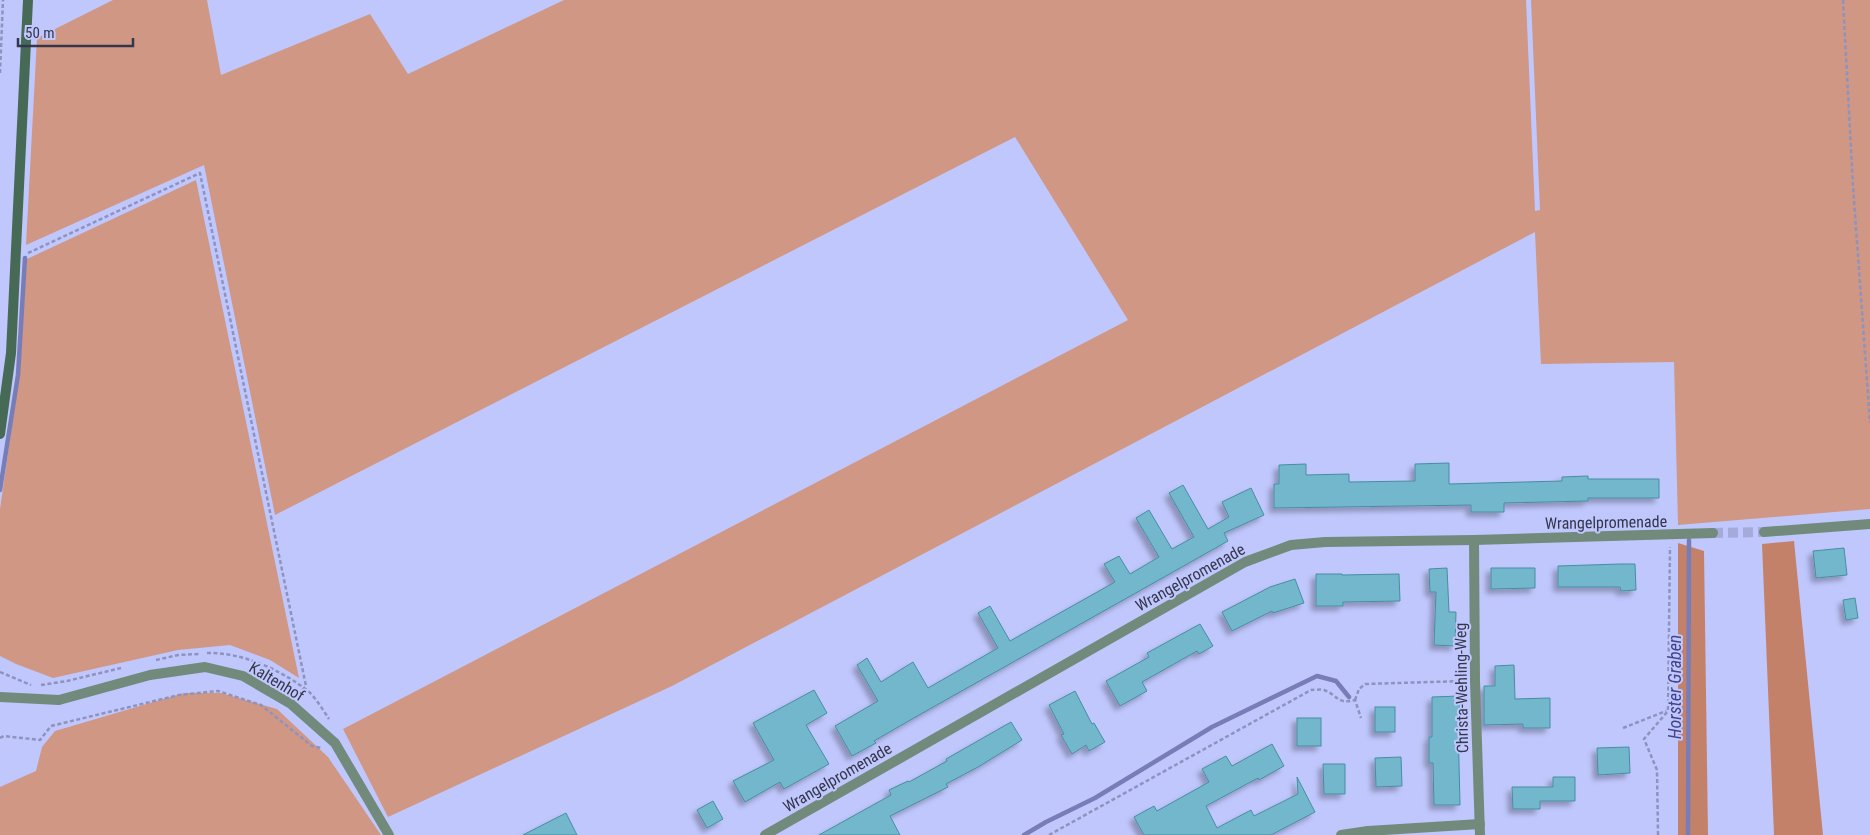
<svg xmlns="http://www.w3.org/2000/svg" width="1870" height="835" font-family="'Roboto Condensed',sans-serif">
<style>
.green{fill:#d09784}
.forest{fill:#c4816a}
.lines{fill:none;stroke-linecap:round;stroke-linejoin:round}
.stream{stroke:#787db8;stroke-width:4.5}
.building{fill:#72b7cc;stroke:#488da1;filter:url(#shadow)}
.minor-tunnel{stroke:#a4aada;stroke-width:10;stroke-dasharray:10 5;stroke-linecap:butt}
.path{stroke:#8e93be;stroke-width:2.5;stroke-dasharray:4 2.5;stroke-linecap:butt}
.minor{stroke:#728a7c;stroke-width:10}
.secondary{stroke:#476a56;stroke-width:10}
.labels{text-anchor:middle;stroke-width:4;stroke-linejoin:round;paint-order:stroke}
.street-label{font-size:16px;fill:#34364c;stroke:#c0c7fd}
.water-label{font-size:18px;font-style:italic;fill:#42438d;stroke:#c0c7fd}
</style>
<defs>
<filter id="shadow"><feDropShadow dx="-4.5" dy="4.5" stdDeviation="2.5" flood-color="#0004"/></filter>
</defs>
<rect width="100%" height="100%" fill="#c0c7fd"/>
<g class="green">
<polygon points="113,0 207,0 221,75 370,14 408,74 564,0 1526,0 1535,211 1540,210 1531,0 1870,0 1870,509 1678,525 1674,362 1541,364 1535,232 672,686 388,817 343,729 1128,320 1015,137 275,515 204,165 26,245 37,38"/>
<polygon points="196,180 299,678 270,660 230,645 178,650 53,678 16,664 0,656 0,509 19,376 27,259"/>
<polygon points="184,693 221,693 277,709 328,757 381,835 0,835 0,787 36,771 42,747 55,731"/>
</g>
<g class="forest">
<polygon points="1794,541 1823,835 1774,835 1762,544"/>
<polygon points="1678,543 1704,551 1708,835 1678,835"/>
</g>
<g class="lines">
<g class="stream">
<polyline points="0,490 18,375 25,258"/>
<polyline points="1024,835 1046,822 1095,798 1212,727 1317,676 1336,681 1349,697"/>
<polyline points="1688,835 1689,540"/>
</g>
</g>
<g class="building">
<polygon points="1449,463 1449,484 1562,481 1562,477 1588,476 1588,479 1659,479 1659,498 1588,498 1588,501 1504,503 1504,512 1471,512 1471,505 1274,508 1274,484 1279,484 1279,465 1306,464 1306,475 1349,474 1349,482 1415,481 1415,464"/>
<polygon points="1183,485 1208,529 1229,517 1222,502 1251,488 1264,515 1224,533 1228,541 912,719 874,741 876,743 852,756 835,726 878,701 857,665 867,658 881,682 913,662 928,688 998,648 978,613 990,606 1010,641 1115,582 1104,564 1119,556 1130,574 1159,557 1136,518 1149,510 1172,549 1194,537 1169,493"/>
<polygon points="1844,548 1847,575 1816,578 1813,551"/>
<polygon points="1620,564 1635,564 1636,590 1621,591 1620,587 1558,587 1558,566"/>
<polygon points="1447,568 1449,612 1456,612 1455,646 1434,645 1436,592 1430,592 1429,569"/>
<polygon points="1491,568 1535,568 1535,588 1491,589"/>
<polygon points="1316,574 1342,574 1342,575 1399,574 1400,601 1343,602 1343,606 1316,606"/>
<polygon points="1295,579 1304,603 1273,613 1272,611 1232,631 1222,612 1270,587"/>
<polygon points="1855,598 1858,618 1846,620 1843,600"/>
<polygon points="1200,624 1213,646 1199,654 1197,651 1142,682 1147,691 1120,706 1106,681 1149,657 1147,653"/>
<polygon points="1514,665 1515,699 1550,698 1550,728 1523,728 1523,724 1484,725 1484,686 1495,686 1495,666"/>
<polygon points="814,690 827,713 806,725 829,764 784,789 780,782 745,802 733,781 774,760 753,723"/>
<polygon points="1075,691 1092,724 1094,723 1105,742 1089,751 1086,745 1072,754 1061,735 1064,734 1049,705"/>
<polygon points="1460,696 1460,721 1458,721 1460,805 1434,805 1433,763 1429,763 1429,737 1432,737 1432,697"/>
<rect x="1375" y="707" width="20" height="25"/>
<rect x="1297" y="718" width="24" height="28"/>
<polygon points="1011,722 1022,740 978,767 946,784 948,787 890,816 900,835 819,835 891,795 889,790 908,781 909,782 947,761 946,759"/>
<polygon points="1272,744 1284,766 1259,780 1258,778 1206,806 1217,828 1251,810 1254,816 1298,794 1297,777 1315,812 1271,835 1144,835 1134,817 1154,806 1157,811 1209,782 1202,769 1226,756 1232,766"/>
<polygon points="1629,747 1630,773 1598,775 1597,748"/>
<polygon points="1401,757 1402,786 1376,787 1375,758"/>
<polygon points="1323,764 1345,764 1345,794 1324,794"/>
<polygon points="1553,777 1575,777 1575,801 1540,801 1540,809 1513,809 1512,787 1553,787"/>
<polygon points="713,801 723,819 707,828 697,810"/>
<polygon points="566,813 577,835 523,835"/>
</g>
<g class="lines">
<polyline class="minor-tunnel" points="1713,533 1764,532"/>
<g class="path">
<polyline points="1843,0 1853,186 1870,423"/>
<polyline points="0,73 3,0"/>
<polyline points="28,253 200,173 306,686 299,694"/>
<path d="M207 653C242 652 281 670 308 691 316 698 323 710 329 719"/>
<polyline points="156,660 178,655 199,654"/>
<polyline points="0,672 31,685"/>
<polyline points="41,685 67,681 121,668"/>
<polyline points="1355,700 1359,689 1365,684 1464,681"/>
<polyline points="1623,728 1666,711"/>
<polyline points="0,738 4,736 40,740 51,726 179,695 218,691 261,705 312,746 321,748"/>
<path d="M1049 835 1311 690C1315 690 1321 689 1324 690 1338 695 1337 705 1355 700L1361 718"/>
<polyline points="1658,835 1657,770 1644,739 1668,711 1670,547"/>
</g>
<g class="minor">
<polyline points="1764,532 1870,524"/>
<polyline points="1474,540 1475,681 1480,835"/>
<polyline points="0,697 59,700 150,675 205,667 243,676 291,704 335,743 389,835"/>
<polyline points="765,835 1245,562 1291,545 1325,542 1474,540 1713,533"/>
<polyline points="1341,835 1368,831 1480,824"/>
</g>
<polyline class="secondary" points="0,434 11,353 28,0"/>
</g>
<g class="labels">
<g class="street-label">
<text transform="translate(1606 522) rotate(-1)" y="6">Wrangelpromenade</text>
<text transform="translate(1190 577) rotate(-29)" y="6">Wrangelpromenade</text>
<text transform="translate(277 681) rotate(31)" y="6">Kaltenhof</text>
<text transform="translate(1461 688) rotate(-91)" y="6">Christa-Wehling-Weg</text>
<text transform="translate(837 777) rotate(-30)" y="6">Wrangelpromenade</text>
</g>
<g class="water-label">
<text transform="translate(1675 687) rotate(-90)" y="6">Horster Graben</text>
</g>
</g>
<path d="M18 38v8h115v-8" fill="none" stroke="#34364c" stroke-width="2.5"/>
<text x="25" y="38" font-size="15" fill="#34364c" stroke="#c0c7fd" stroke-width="4" paint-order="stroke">50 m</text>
</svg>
